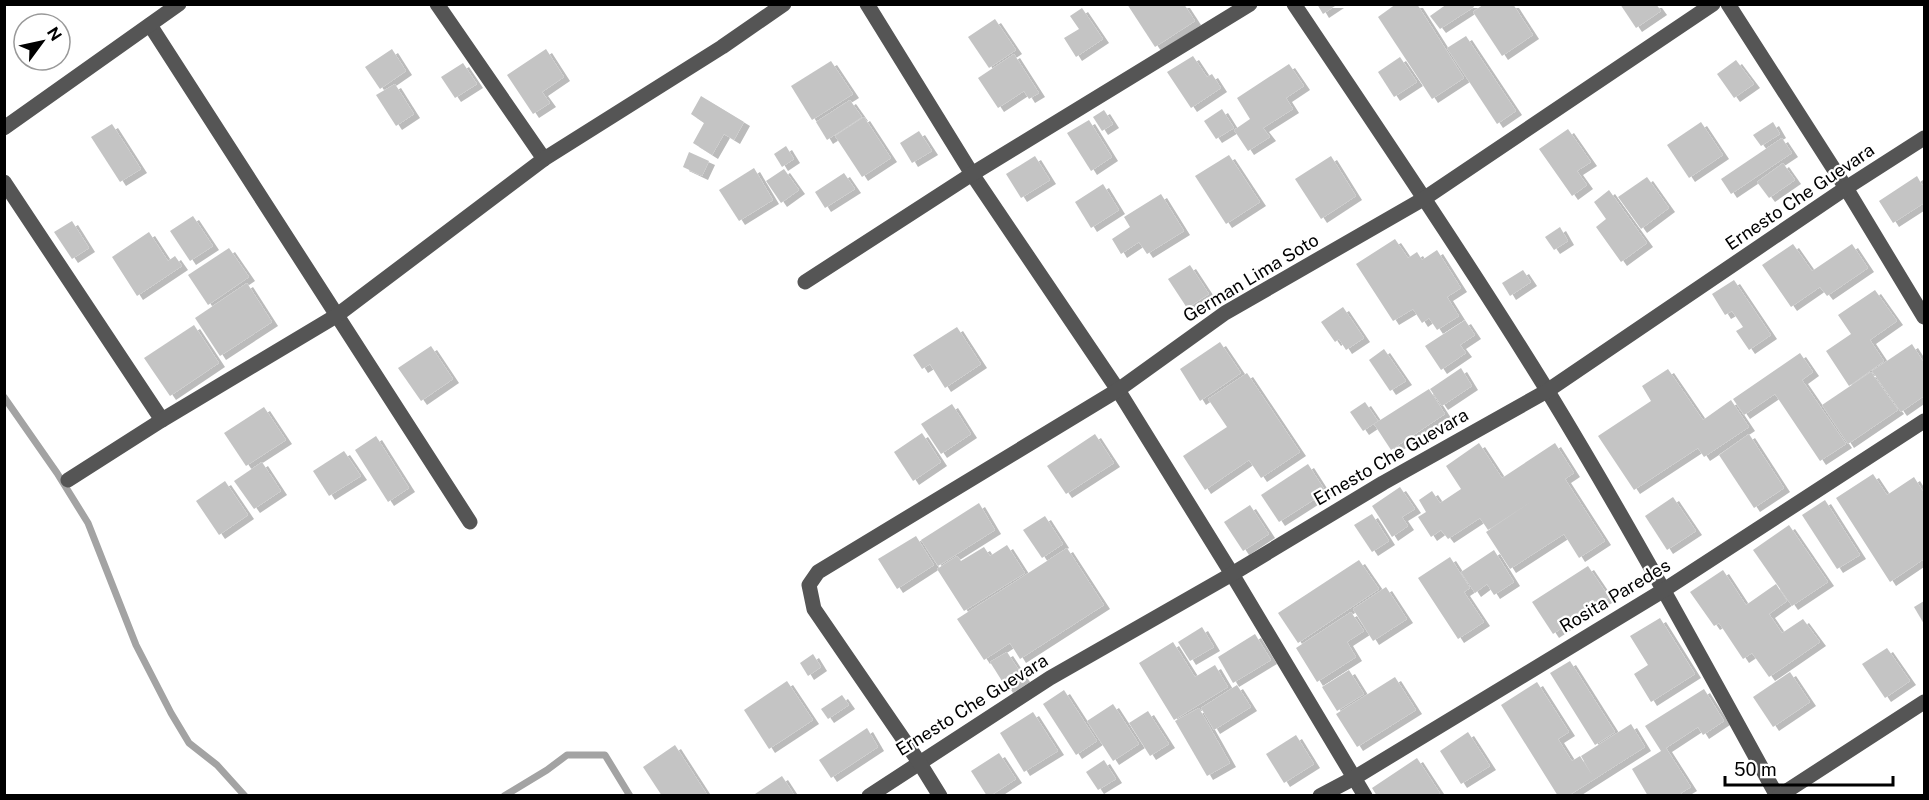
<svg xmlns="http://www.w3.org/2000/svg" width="1929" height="800" font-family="'Public Sans',sans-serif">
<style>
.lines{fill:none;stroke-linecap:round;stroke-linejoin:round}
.stream{stroke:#a3a3a3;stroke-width:7}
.building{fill:#c4c4c4;filter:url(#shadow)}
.minor{stroke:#555;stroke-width:15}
.labels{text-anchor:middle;stroke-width:4.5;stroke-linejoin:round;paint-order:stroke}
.street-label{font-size:18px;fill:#000;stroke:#fff}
</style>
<defs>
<filter id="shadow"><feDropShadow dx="6" dy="4" stdDeviation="0" flood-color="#0004"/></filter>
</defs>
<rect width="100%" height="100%" fill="#fff"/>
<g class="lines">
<g class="stream">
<polyline points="4,397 57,473 88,523 136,645 171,713 189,743 217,765 245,796"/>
<polyline points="504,796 547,770 567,755 605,755 630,796"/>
</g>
</g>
<g class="building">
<polygon points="1127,4 1184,4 1195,21 1155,47"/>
<polygon points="1317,4 1338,4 1323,14"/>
<polygon points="1396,4 1417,4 1464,78 1432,99 1378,17"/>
<polygon points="1447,4 1473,4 1474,7 1440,29 1430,16"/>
<polygon points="1484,4 1513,4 1533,35 1502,56 1473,12"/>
<polygon points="1620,4 1656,4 1661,11 1636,28"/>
<polygon points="1082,8 1103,39 1076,57 1064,38 1079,29 1070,16"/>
<polygon points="995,19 1016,50 989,68 968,37"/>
<polygon points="1466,36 1516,111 1497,124 1447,48"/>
<polygon points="392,49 406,71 380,89 365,67"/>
<polygon points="546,49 564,77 542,92 550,103 533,114 507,75"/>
<polygon points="1014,54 1039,93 1029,99 1024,91 998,108 978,78"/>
<polygon points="1193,56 1207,77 1212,74 1221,88 1191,108 1167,72"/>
<polygon points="1400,57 1417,82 1394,97 1378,72"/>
<polygon points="1736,60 1754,84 1734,98 1717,74"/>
<polygon points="831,61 853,94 812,120 791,86"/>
<polygon points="463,63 477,84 455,98 441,77"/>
<polygon points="1289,64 1304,86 1286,98 1293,109 1263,128 1270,137 1248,151 1234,130 1250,119 1237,98"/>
<polygon points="395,84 414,114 396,126 376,95"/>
<polygon points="701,96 744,122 734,140 724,134 712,155 693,143 704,123 691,114"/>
<polygon points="850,100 862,117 827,140 816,122"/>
<polygon points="1222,109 1234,128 1216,139 1204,121"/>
<polygon points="1104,110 1113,124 1102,131 1093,117"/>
<polygon points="864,117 891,158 862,177 835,136"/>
<polygon points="1089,120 1112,157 1091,171 1067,133"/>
<polygon points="1701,122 1723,155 1689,178 1667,145"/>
<polygon points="1773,122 1780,134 1761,146 1753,135"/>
<polygon points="112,124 141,169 120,182 91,137"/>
<polygon points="1568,129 1591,162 1577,171 1587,185 1572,196 1539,149"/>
<polygon points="919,131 932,151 912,163 900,143"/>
<polygon points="1782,138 1792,153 1731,194 1721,179"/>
<polygon points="786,146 794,159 782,167 774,154"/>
<polygon points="689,152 709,161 702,176 683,167"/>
<polygon points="1229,155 1260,202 1226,224 1195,176"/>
<polygon points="1035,156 1050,180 1021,198 1006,174"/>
<polygon points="1331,156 1356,196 1321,219 1295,179"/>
<polygon points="1783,163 1795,180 1769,198 1757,182"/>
<polygon points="754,168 773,200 739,221 719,190"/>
<polygon points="784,169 799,190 781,203 766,181"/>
<polygon points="844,173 855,189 825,208 815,192"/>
<polygon points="1917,176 1922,185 1924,183 1924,203 1893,223 1879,201"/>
<polygon points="1647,177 1669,208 1641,229 1618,197"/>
<polygon points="1103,184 1119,210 1091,228 1075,202"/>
<polygon points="1609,190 1647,243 1621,262 1596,227 1606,219 1594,202"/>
<polygon points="1161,194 1184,231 1147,254 1139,242 1121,254 1112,239 1130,227 1124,217"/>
<polygon points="193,216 213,246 190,261 170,231"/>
<polygon points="72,221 89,248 72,259 54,232"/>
<polygon points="1560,227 1568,241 1554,250 1545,237"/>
<polygon points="149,232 168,261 175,256 182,266 137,296 112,257"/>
<polygon points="1395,239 1408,258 1417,252 1422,260 1437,250 1461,288 1447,297 1459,316 1437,330 1429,318 1422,323 1413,309 1393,321 1356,264"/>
<polygon points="1793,244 1812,271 1852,244 1868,268 1827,296 1820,287 1791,307 1762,265"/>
<polygon points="229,248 249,277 208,305 188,275"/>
<polygon points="1190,265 1209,294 1187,308 1168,279"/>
<polygon points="1523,270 1531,282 1510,296 1502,283"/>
<polygon points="1734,280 1771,335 1749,350 1736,331 1743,327 1732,311 1725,315 1712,294"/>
<polygon points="247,283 272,322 220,356 195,318"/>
<polygon points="1875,290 1897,321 1870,340 1884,361 1849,386 1826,351 1851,334 1838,315"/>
<polygon points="1343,307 1364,338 1346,350 1339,339 1335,342 1321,322"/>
<polygon points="1465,320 1475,335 1460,345 1466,353 1441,370 1425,346"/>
<polygon points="194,325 219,363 170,396 144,358"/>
<polygon points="957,327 981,364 945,388 930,364 922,369 913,355"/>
<polygon points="1220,342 1241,373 1200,401 1180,369"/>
<polygon points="1912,344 1924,363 1924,396 1901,412 1872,371"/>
<polygon points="431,346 453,379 421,401 398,368"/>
<polygon points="1384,349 1406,381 1390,391 1369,360"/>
<polygon points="1800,353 1813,372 1802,380 1846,444 1820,461 1775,394 1744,415 1733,399"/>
<polygon points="1461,368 1472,386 1442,406 1430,389"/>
<polygon points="1668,369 1703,420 1731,400 1749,427 1704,457 1698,448 1634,490 1598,436 1651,401 1642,386"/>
<polygon points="1871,372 1898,410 1848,444 1822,405"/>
<polygon points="1247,373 1300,452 1261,478 1249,460 1205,490 1183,456 1227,427 1208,399"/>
<polygon points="1429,389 1445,414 1391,450 1374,424"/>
<polygon points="1365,402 1378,421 1363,431 1350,412"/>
<polygon points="952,404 971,434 941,454 921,424"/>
<polygon points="264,407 286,440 246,466 224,433"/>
<polygon points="922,433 941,462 913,481 894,452"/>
<polygon points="1095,434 1114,463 1066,494 1047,466"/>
<polygon points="1749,434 1784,488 1754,508 1719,455"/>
<polygon points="376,436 409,488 388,502 355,450"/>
<polygon points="1479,443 1502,478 1555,443 1574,473 1565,479 1605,541 1579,558 1564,534 1510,569 1486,532 1532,501 1488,530 1480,518 1448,539 1441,530 1431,537 1418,517 1426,512 1419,500 1432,491 1440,503 1461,489 1446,466"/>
<polygon points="344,451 361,476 329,496 313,471"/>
<polygon points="262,462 281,491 254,509 234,481"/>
<polygon points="1308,464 1326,492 1279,522 1261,495"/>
<polygon points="1873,474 1887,495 1914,477 1924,493 1924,559 1890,582 1836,498"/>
<polygon points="225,481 248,515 219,535 196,501"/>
<polygon points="1400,487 1415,509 1402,517 1408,526 1392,537 1372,506"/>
<polygon points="1673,497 1696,531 1667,550 1645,516"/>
<polygon points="1825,500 1860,555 1837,569 1802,515"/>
<polygon points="979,503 995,530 938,566 921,540"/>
<polygon points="1250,505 1269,534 1243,551 1224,522"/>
<polygon points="1372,514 1389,541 1372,552 1354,525"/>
<polygon points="1045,516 1063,544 1042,558 1023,530"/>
<polygon points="1789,525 1828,582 1792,606 1753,550"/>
<polygon points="916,536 934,565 897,589 878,559"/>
<polygon points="1007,545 1025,573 964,611 937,569 957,556 961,561 984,547 990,556"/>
<polygon points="1067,548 1104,605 1020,659 1010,643 984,660 957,619"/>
<polygon points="1494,550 1514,582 1494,595 1487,584 1475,593 1461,572"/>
<polygon points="1450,557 1470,588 1464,592 1484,622 1458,639 1418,578"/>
<polygon points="1359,560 1379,589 1298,643 1278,613"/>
<polygon points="1588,566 1609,597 1553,634 1532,602"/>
<polygon points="1723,570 1746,605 1776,584 1787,601 1769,614 1782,633 1803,619 1820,642 1769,677 1752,653 1743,659 1719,623 1714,626 1690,592"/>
<polygon points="1386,587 1407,619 1373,641 1353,609"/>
<polygon points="1924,601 1924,624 1914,607"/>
<polygon points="1351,612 1364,631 1347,642 1356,657 1317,682 1296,648"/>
<polygon points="1660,618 1695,674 1651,702 1634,674 1648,665 1630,636"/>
<polygon points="1202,627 1214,647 1190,661 1178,642"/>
<polygon points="1255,634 1271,660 1233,683 1218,657"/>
<polygon points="1173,642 1195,677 1215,665 1228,687 1174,720 1139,663"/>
<polygon points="1887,648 1910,681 1885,698 1862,664"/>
<polygon points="1007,652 1024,678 1007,689 990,662"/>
<polygon points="813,654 821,667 808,676 800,663"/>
<polygon points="1570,661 1615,732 1595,745 1550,673"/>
<polygon points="1349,670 1364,694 1337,711 1322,687"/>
<polygon points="1790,672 1810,702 1773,727 1753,697"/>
<polygon points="1395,677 1416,710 1357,747 1336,714"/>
<polygon points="787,681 813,720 769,749 744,710"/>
<polygon points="1537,682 1569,732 1558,739 1572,761 1580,756 1592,775 1581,756 1631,724 1645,747 1568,796 1558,796 1501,705"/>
<polygon points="1237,685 1251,707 1214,730 1201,708"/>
<polygon points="1704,689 1724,721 1703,735 1698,727 1666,748 1691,787 1681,793 1683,796 1648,796 1632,769 1661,751 1645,726"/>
<polygon points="1064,690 1097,741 1076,755 1043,704"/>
<polygon points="842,695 849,705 828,719 821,709"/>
<polygon points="1113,704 1139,744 1113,761 1087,721"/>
<polygon points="1199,708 1230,763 1207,776 1175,721"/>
<polygon points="1148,711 1169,744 1150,756 1129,723"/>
<polygon points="1033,712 1058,751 1024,772 1000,733"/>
<polygon points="867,728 878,747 831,778 819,760"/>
<polygon points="1468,732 1490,766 1461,784 1440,751"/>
<polygon points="1296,735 1314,764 1284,783 1266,754"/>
<polygon points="675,745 708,796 662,796 643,767"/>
<polygon points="999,753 1016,779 990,796 987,796 971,771"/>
<polygon points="1417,758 1440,793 1436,796 1377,796 1372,788"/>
<polygon points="1104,760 1116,779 1098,790 1086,772"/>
<polygon points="782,776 795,796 752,796"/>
</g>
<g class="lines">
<g class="minor">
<polyline points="437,4 544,159"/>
<polyline points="867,4 972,174 1118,390 1232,574 1365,796"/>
<path d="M1294 4C1380 132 1466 259 1547 390 1628 523 1702 659 1777 796"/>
<polyline points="1728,4 1846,188 1924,317"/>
<polyline points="150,25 470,522"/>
<polyline points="4,128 179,4"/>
<polyline points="4,182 162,420"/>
<polyline points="805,282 972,174 1250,4"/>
<polyline points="68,480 162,420 336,316 544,159 722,47 784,4"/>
<polyline points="869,796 1050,678 1232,574 1383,483 1547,391 1846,188 1924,138"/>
<polyline points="940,796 919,762 814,609 809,585 818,572 1118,390 1225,313 1425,198 1713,4"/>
<polyline points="1320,796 1354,778 1664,590 1924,421"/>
<polyline points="1779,796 1924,702"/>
</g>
</g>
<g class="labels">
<g class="street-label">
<text transform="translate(1800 197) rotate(-34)" y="6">Ernesto Che Guevara</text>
<text transform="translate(1251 278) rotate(-31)" y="6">German Lima Soto</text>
<text transform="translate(1391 457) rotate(-30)" y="6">Ernesto Che Guevara</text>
<text transform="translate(1615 596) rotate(-31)" y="6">Rosita Paredes</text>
<text transform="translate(972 705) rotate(-32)" y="6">Ernesto Che Guevara</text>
</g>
</g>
<rect width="1929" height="800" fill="none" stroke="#000000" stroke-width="12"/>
<g transform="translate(42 42) rotate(57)"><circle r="28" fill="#ffffff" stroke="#999999" stroke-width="1.5"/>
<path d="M0-4.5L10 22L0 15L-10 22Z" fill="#000000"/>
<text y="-9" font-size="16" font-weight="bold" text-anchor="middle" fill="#000000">N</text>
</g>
<path d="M1725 776v9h168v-9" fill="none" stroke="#000000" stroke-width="3"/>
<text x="1734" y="776" font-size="18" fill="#000000" stroke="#ffffff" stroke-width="4.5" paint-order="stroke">50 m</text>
</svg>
